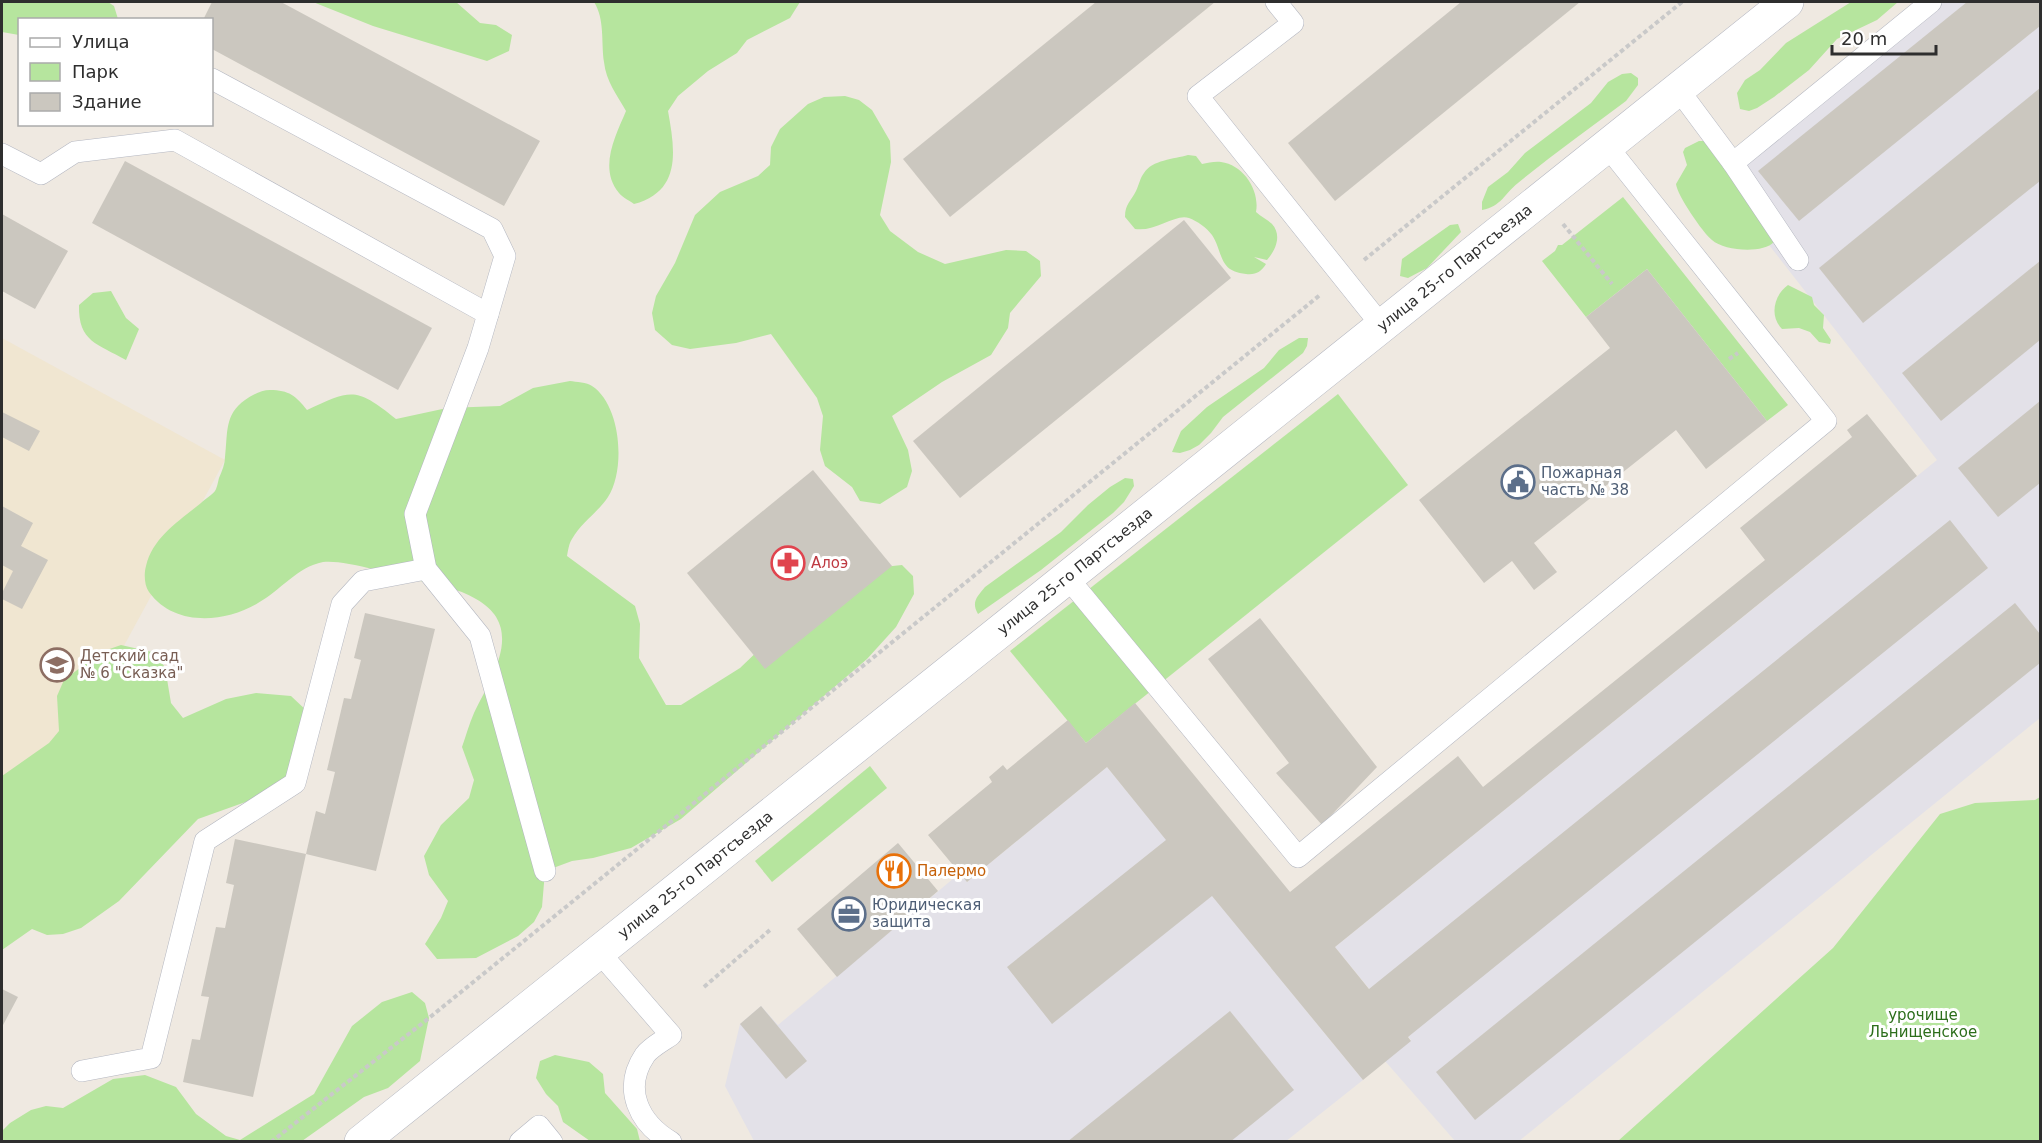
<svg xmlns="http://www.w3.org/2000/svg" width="2042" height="1143" font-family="'DejaVu Sans',sans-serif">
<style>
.industrial{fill:#e3e1e8}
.education{fill:#f0e6d1}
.green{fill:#b6e59e}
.building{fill:#cbc7bf}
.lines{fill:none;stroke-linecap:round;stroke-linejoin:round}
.service-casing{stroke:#b4b7c1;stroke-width:22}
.tertiary-casing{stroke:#b4b7c1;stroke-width:34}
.path{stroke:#c9c9c9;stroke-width:4;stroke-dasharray:4.5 3;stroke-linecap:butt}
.service{stroke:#fff;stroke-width:21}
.tertiary{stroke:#fff;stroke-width:33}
.labels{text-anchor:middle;stroke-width:6;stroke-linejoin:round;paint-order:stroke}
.street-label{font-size:15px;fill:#2e2e2e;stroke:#fff}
.service-label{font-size:15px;fill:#4e5e75;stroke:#fff;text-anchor:start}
.health-label{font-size:15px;fill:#be3a42;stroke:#fff;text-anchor:start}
.education-label{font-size:15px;fill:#785e54;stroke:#fff;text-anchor:start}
.food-label{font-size:15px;fill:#c56008;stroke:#fff;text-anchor:start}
.park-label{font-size:15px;fill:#2c6e1b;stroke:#fff}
</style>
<rect width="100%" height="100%" fill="#efe9e1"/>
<g class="industrial">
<polygon points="1922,2 2040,2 2040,718 1519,1141 1455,1141 1385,1061 1411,1040 1335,947 1937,460 1712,172"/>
<polygon points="1107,767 1363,1080 1285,1142 754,1141 725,1086 740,1024 761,1006 778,1025 960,873 967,882"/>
</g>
<polygon class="education" points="2,338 225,460 2,870"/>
<g class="green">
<polygon points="2,2 108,2 114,6 118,19 20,20 19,35 2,32"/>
<polygon points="313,2 456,2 480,23 496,25 512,35 509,51 487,61 373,26"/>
<path d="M594 2H800L790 18 747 40 737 53 708 71 678 96 668 111C675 150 682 191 634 204 630 201 622 197 619 193 598 168 616 135 626 111 617 95 606 81 604 62 601 42 605 19 594 2Z"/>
<polygon points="1851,2 1898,2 1877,20 1837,39 1809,70 1774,97 1757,108 1749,111 1740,109 1737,93 1745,80 1760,70 1786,43"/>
<path d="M1631 73 1638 78V85L1626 101C1590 128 1553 154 1518 183 1504 194 1502 206 1482 210V202L1488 187 1508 172 1525 153 1591 103 1608 82 1622 74Z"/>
<polygon points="845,96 859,100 872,110 890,141 891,162 880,215 890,231 918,252 945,264 1006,250 1026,251 1040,261 1041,276 1010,313 1008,328 991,355 942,382 892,416 908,450 912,471 907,487 880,504 860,501 852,487 825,466 820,450 823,416 817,398 771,334 736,343 690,349 672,345 655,330 652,313 656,296 675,263 695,215 720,192 758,176 770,165 771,147 780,129 808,104 824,97"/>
<path d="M1699 141H1704L1718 151 1774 242C1763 254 1724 251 1712 240 1703 233 1677 195 1676 184L1687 165 1683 152 1685 148Z"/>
<path d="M1188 155 1196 156 1202 164C1208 163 1215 161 1221 162 1244 165 1260 191 1256 212 1261 217 1267 219 1272 224 1282 235 1276 250 1267 260L1254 257 1266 264C1261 272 1256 275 1246 274 1218 271 1224 254 1212 235 1207 228 1197 221 1189 218 1176 213 1156 232 1135 229L1125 217C1125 204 1131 201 1136 191 1139 185 1140 178 1144 173 1152 160 1174 159 1188 155Z"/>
<polygon points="1623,197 1788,405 1767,421 1647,269 1586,317 1542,261 1555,251 1558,245 1562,245"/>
<polygon points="1458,224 1461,232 1427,268 1408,278 1400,276 1402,259 1450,225"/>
<path d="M1788 285 1812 297 1814 305 1824 315 1823 328 1831 340 1830 344 1819 342 1810 332 1799 328 1782 329C1769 316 1774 295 1788 285Z"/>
<path d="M111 291 126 318 139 329 126 360C98 344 78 342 79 305L93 293Z"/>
<polygon points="1299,338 1308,338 1307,346 1303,353 1223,417 1211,433 1199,445 1190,450 1180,453 1172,452 1181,431 1207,407 1264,368 1279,350"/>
<path d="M570 381C576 382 587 382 592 386 621 405 626 469 608 497 598 512 581 523 572 539 569 543 568 551 567 556L635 606 640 624 639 658 666 705H681L740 668 765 644 883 567 902 565 913 576 914 594 896 627 867 659 681 819 631 848 593 858 572 861 545 871 542 907 534 922 518 936 476 958 437 959 425 944 441 918 448 901 429 875 424 856 441 825 469 798 474 780 462 747C466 736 469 724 474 713 492 676 526 627 476 599 458 588 436 585 416 580 394 575 343 559 323 562 297 567 280 591 258 603 225 623 174 627 149 592 144 585 144 573 146 566 153 537 179 521 201 503 205 499 212 495 215 491 217 488 218 482 219 478 222 471 225 464 225 457 228 433 224 415 245 400 252 395 261 390 270 390 289 390 296 396 307 410 352 389 356 387 396 419L447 408 500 406 533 388Z"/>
<polygon points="1338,394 1408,485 1086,743 1010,651"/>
<path d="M1125 478 1133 479 1134 486 1124 502 1113 513 1041 570 978 614C971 602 977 597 985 587L1061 532 1088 505 1110 487Z"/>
<polygon points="121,645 152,652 165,667 171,703 183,718 226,699 256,693 291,696 308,712 291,775 254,799 198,819 119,901 81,928 63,934 47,935 32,929 2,950 2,776 49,743 59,731 57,696 64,680 101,652"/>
<polygon points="870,766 887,788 772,882 755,861"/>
<polygon points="2040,797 2040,1141 1618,1141 1833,948 1940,814 1975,803 2035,800"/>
<polygon points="412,992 425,1003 429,1018 420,1061 388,1088 364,1097 302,1141 2,1141 2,1131 10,1123 31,1110 46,1106 63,1108 113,1079 145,1075 176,1087 196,1114 226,1136 240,1140 314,1094 352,1026 382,1002"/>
<polygon points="555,1055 589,1062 603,1074 605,1093 637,1129 640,1141 590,1141 563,1122 558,1106 546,1094 536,1078 540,1061"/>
</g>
<g class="building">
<polygon points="212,2 281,2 540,141 504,206 212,49 212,20 203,20"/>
<polygon points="1096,2 1215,2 950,217 903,159"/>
<polygon points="1461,2 1580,2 1335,201 1288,143"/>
<polygon points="1967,2 2040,2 2040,26 1799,221 1758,171"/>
<polygon points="2040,88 2040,181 1863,323 1819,268"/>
<polygon points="125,161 432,328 398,390 92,223"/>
<polygon points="2,214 68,251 35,309 2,291"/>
<polygon points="1184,220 1231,278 960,498 913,441"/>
<polygon points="2040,261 2040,340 1941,421 1902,373"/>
<polygon points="1647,269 1767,421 1706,469 1676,430 1534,543 1557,572 1534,590 1512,561 1484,583 1419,500 1610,348 1586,317"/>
<polygon points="2040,401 2040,483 1998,517 1958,468"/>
<polygon points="2,412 40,431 29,451 2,437"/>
<polygon points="1867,414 1917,476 1335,947 1369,989 1950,520 1988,568 1408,1037 1411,1041 1363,1080 1212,896 1052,1024 1007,967 1166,840 1107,767 967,882 928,835 992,782 989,777 1003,765 1007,770 1068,720 1086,743 1135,703 1290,892 1458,756 1483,787 1765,560 1740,528 1852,437 1847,430"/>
<polygon points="813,470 892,566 765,669 687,573"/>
<polygon points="2,506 33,523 21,546 48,560 22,609 2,599 2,593 13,571 2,565"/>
<polygon points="2015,603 2040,634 2040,663 1475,1120 1436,1072"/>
<polygon points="365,613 435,629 376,871 306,854 316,811 325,814 335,772 327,770 344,698 351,699 361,660 354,658"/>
<polygon points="1260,618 1377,767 1322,825 1276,773 1289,763 1208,659"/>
<polygon points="235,839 306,854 253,1097 183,1082 192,1039 200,1040 209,997 201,996 216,927 225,928 234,885 226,883"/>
<polygon points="898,843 938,891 837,977 797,929"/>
<polygon points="2,989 18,997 2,1027"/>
<polygon points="761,1006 807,1061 786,1079 740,1024"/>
<polygon points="1230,1011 1294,1090 1230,1142 1067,1142"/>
</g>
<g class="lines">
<g class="service-casing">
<g id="service">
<polyline points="1276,2 1293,23 1198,96 1382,326"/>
<polyline points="212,79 492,229 505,256 488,314"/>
<polyline points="1678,89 1733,163"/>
<polyline points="2,154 41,174 75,152 175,140 488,314 478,348 415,514 426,569 480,636 545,871"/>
<polyline points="1798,260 1733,163 1931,2"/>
<polyline points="1067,577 1298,857 1826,421 1607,146"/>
<path d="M599 952 671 1035C663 1041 651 1047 645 1055 622 1089 639 1123 671 1142"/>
<polyline points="82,1071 151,1058 205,841 295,783 342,604 363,581 426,569"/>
<polyline points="520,1142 539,1126 552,1142"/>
</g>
</g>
<g class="tertiary-casing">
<g id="tertiary">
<path id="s1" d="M361 1142 1787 2"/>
</g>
</g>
<g class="path">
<polyline points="1563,224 1612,284"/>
<polyline points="1364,260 1682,2"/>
<polyline points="1729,359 1738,353"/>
<polyline points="704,987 770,930"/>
<polyline points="271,1142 429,1018 1320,295"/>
</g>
<use href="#service" class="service"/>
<use href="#tertiary" class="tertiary"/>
</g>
<defs>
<g id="civic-ring" transform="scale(1.725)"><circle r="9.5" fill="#fff" stroke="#5c6f8a" stroke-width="1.5"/><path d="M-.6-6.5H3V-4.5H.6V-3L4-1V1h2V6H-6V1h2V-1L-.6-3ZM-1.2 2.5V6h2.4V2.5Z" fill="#5c6f8a"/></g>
<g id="pharmacy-ring" transform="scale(1.725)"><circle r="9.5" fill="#fff" stroke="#e0444e" stroke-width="1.5"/><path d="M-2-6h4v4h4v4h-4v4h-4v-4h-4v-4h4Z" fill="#e0444e"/></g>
<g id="school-ring" transform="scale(1.725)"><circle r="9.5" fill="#fff" stroke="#8d6e63" stroke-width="1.5"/><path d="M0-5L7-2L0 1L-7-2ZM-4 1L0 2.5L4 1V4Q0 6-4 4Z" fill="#8d6e63"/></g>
<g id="restaurant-ring" transform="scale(1.725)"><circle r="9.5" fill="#fff" stroke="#e8710a" stroke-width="1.5"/><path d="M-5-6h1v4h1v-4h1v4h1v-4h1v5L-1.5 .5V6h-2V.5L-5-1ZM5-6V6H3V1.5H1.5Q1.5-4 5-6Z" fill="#e8710a"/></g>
<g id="office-ring" transform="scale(1.725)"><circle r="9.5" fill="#fff" stroke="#5c6f8a" stroke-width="1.5"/><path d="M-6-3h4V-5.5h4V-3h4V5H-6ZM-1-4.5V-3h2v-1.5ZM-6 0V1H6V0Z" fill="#5c6f8a"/></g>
</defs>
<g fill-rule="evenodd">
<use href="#civic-ring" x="1518" y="482"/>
<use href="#pharmacy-ring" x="788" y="563"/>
<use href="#school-ring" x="57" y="665"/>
<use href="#restaurant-ring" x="894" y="871"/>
<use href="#office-ring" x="849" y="914"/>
</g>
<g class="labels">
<g class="street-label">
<text dy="5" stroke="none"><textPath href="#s1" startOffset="1400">улица 25-го Партсъезда</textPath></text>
<text dy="5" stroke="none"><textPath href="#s1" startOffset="914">улица 25-го Партсъезда</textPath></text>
<text dy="5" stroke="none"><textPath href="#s1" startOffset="428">улица 25-го Партсъезда</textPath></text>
</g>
<g class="service-label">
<text x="1541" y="478">Пожарная<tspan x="1541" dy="17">часть № 38</tspan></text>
<text x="872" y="910">Юридическая<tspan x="872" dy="17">защита</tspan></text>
</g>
<g class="health-label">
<text x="811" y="568">Алоэ</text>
</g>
<g class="education-label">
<text x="80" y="661">Детский сад<tspan x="80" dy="17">№ 6 "Сказка"</tspan></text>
</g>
<g class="food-label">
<text x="917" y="876">Палермо</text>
</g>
<g class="park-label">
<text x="1923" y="1020">урочище<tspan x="1923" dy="17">Льнищенское</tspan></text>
</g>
</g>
<rect width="2042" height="1143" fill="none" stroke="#2e2e2e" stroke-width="6"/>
<rect x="18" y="18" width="195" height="108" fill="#ffffff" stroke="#ababab" stroke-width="1.5"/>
<rect x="30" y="38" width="30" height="9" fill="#ffffff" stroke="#ababab" stroke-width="1.5"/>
<text x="72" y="48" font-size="18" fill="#2e2e2e">Улица</text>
<rect x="30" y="63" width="30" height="18" fill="#b6e59e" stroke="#ababab" stroke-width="1.5"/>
<text x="72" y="78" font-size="18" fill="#2e2e2e">Парк</text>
<rect x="30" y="93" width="30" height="18" fill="#cbc7bf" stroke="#ababab" stroke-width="1.5"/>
<text x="72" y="108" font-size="18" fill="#2e2e2e">Здание</text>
<path d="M1832 45v9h104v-9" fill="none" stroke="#2e2e2e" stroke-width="3"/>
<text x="1841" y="45" font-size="18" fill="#2e2e2e" stroke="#ffffff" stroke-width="4.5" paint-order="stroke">20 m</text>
</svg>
